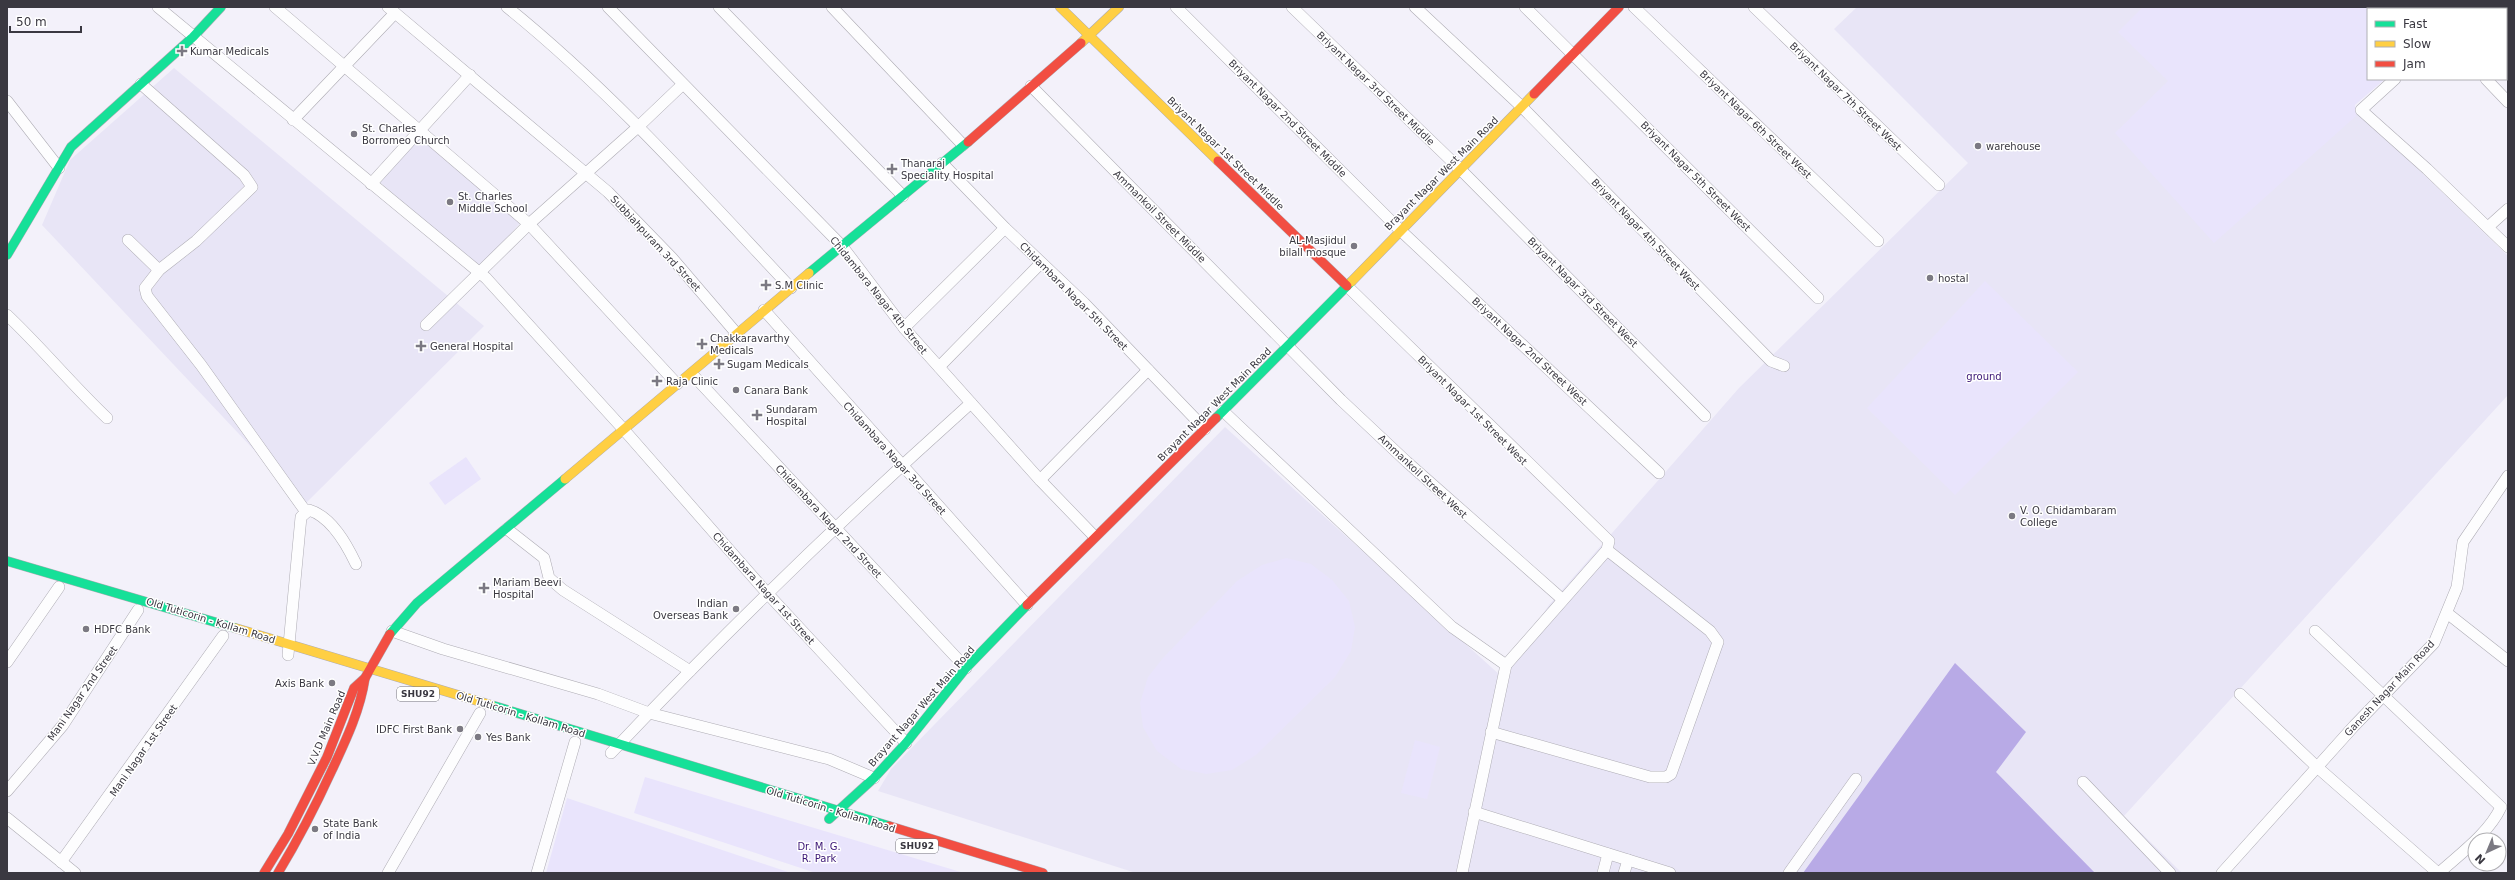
<svg xmlns="http://www.w3.org/2000/svg" width="2515" height="880" font-family="'DejaVu Sans',sans-serif">
<style>
.built{fill:#e8e5f6}
.green{fill:#e9e4fc}
.water{fill:#b8aae6}
.lines{fill:none;stroke-linecap:round;stroke-linejoin:round}
.street-casing{stroke:#aeacb4;stroke-width:12}
.fast-casing{stroke:#aeacb4;stroke-width:10}
.slow-casing{stroke:#aeacb4;stroke-width:10}
.jam-casing{stroke:#aeacb4;stroke-width:10}
.street{stroke:#fdfdfe;stroke-width:11}
.fast{stroke:#16e098;stroke-width:9}
.slow{stroke:#ffcf43;stroke-width:9}
.jam{stroke:#f24e42;stroke-width:9}
.poi-dot{fill:#7b7982;stroke:#fff;stroke-width:1.5}
.labels{text-anchor:middle;stroke-width:3;stroke-linejoin:round;paint-order:stroke}
.shield{fill:#fff;stroke:#75747a;stroke-width:1}
.shield-label{font-size:9px;font-weight:bold;fill:#3a3841}
.poi-label{font-size:10px;fill:#3a3841;stroke:#fff;text-anchor:start}
.street-label{font-size:10px;fill:#3a3841;stroke:#fff}
.park-label{font-size:10px;fill:#3b1575;stroke:#fff}
</style>
<rect width="100%" height="100%" fill="#f3f1fa"/>
<g class="built">
<polygon points="1857,7 2409,7 2411,9 2368,9 2368,79 2352,105 2508,256 2508,395 2124,816 2182,873 1136,873 878,791 891,769 1225,427 1501,676 1549,605 1739,388 1968,163 1834,29"/>
<polygon points="174,68 484,326 305,504 42,225 70,160"/>
<polygon points="420,136 520,223 479,269 380,182"/>
</g>
<g class="green">
<polygon points="2143,7 2408,7 2410,9 2368,9 2368,79 2385,79 2355,105 2356,116 2214,243 2115,133 2168,81 2118,32"/>
<polygon points="1985,281 2078,372 1955,495 1867,408"/>
<polygon points="466,457 481,479 445,505 429,483"/>
<polygon points="1286,558 1311,564 1332,580 1349,601 1355,627 1351,651 1335,677 1256,755 1232,770 1206,774 1181,769 1157,751 1143,727 1140,703 1148,677 1163,658 1237,581 1262,565"/>
<polygon points="1415,740 1440,747 1427,799 1401,793"/>
<polygon points="645,777 964,873 816,873 634,813"/>
<polygon points="567,798 791,873 546,873"/>
</g>
<polygon class="water" points="1955,663 2026,732 1996,772 2095,873 1803,873"/>
<g class="lines">
<g class="street-casing">
<g id="street">
<polyline points="158,7 486,278 625,431 767,593 906,743"/>
<polyline points="275,7 529,224 677,384"/>
<polyline points="388,7 608,192 672,258 737,334"/>
<path d="M507 7C611 91 700 191 791 288"/>
<polyline points="608,7 842,246 904,328 1040,480 1094,536"/>
<polyline points="719,7 903,196"/>
<polyline points="832,7 963,145"/>
<polyline points="1176,7 1400,230 1659,473"/>
<polyline points="1292,7 1460,169 1705,416"/>
<polyline points="1415,7 1522,107 1771,361 1784,366"/>
<polyline points="1525,7 1818,298"/>
<polyline points="1634,7 1878,241"/>
<polyline points="1754,7 1939,185"/>
<polyline points="2415,7 2417,9"/>
<polyline points="2474,9 2476,7"/>
<polyline points="2395,79 2361,110 2427,169 2508,247"/>
<polyline points="2486,79 2508,102"/>
<polyline points="141,84 244,175 252,187 196,241 159,270 145,288 147,296 201,365 306,512"/>
<polyline points="1031,86 1341,400 1407,462 1562,599"/>
<polyline points="7,101 59,168"/>
<polyline points="293,120 395,13"/>
<polyline points="942,163 1005,228 1084,303 1205,429"/>
<polyline points="371,184 470,75"/>
<polyline points="2488,227 2508,209"/>
<polyline points="128,240 159,270"/>
<polyline points="1347,286 1609,541 1607,550 1506,665 1462,873"/>
<polyline points="764,310 1027,605"/>
<path d="M7 315C42 348 72 385 107 418"/>
<polyline points="426,325 529,224 639,126 682,85"/>
<polyline points="904,328 1005,228"/>
<polyline points="939,367 1041,263"/>
<polyline points="692,374 966,668"/>
<polyline points="1223,411 1452,627 1506,665"/>
<polyline points="1040,480 1148,370"/>
<polyline points="507,529 544,558 549,578 563,590 690,671"/>
<polyline points="2447,613 2508,661"/>
<polyline points="392,631 443,649 598,694 649,713 829,759 874,778"/>
<path d="M2315 631 2501 807C2489 833 2460 854 2439 873"/>
<path d="M288 655 301 517 309 510C332 517 347 545 356 564"/>
<polyline points="7,662 59,587"/>
<polyline points="2240,694 2317,767 2438,873"/>
<polyline points="1491,732 1650,777 1666,777 1671,774 1718,642 1710,631 1607,550"/>
<path d="M611 753C726 631 846 515 971 403"/>
<polyline points="2083,782 2170,873"/>
<polyline points="7,791 63,725 138,610"/>
<polyline points="1474,812 1670,873"/>
<polyline points="7,818 75,873"/>
<polyline points="61,862 223,636"/>
<polyline points="388,873 480,713"/>
<polyline points="537,873 575,742"/>
<polyline points="1603,873 1608,854"/>
<polyline points="1624,873 1628,860"/>
<polyline points="1789,873 1856,779"/>
<polyline points="2222,873 2354,726 2434,643 2457,587 2463,542 2508,476"/>
</g>
</g>
<g class="fast-casing">
<g id="fast">
<polyline points="7,255 71,147 193,37 221,7"/>
<polyline points="809,273 968,142"/>
<polyline points="1216,418 1351,282"/>
<polyline points="7,561 235,628"/>
<polyline points="390,634 417,603 565,479"/>
<polyline points="491,705 889,826"/>
<polyline points="829,819 874,778 906,743 966,668 1027,605"/>
</g>
</g>
<g class="slow-casing">
<g id="slow">
<polyline points="1060,7 1218,161"/>
<polyline points="1081,43 1119,7"/>
<polyline points="1351,282 1534,94"/>
<polyline points="565,479 809,273"/>
<polyline points="235,628 491,705"/>
</g>
</g>
<g class="jam-casing">
<g id="jam">
<polyline points="1534,94 1619,7"/>
<polyline points="968,142 1081,43"/>
<polyline points="1218,161 1347,286"/>
<polyline points="1027,605 1216,418"/>
<polyline points="889,826 1043,873"/>
<polyline points="264,873 288,834 327,757 354,688 365,678 390,634"/>
<path d="M278 873C298 840 316 805 332 770 346 740 360 711 365 678"/>
</g>
</g>
<use href="#street" class="street"/>
<use href="#fast" class="fast"/>
<use href="#slow" class="slow"/>
<use href="#jam" class="jam"/>
</g>
<g class="poi-dot">
<path d="M180 45h4v4h4v4h-4v4h-4v-4h-4v-4h4z"/>
<circle cx="354" cy="134" r="4"/>
<circle cx="1978" cy="146" r="4"/>
<path d="M890 163h4v4h4v4h-4v4h-4v-4h-4v-4h4z"/>
<circle cx="450" cy="202" r="4"/>
<circle cx="1354" cy="246" r="4"/>
<circle cx="1930" cy="278" r="4"/>
<path d="M764 279h4v4h4v4h-4v4h-4v-4h-4v-4h4z"/>
<path d="M700 338h4v4h4v4h-4v4h-4v-4h-4v-4h4z"/>
<path d="M419 340h4v4h4v4h-4v4h-4v-4h-4v-4h4z"/>
<path d="M717 358h4v4h4v4h-4v4h-4v-4h-4v-4h4z"/>
<path d="M655 375h4v4h4v4h-4v4h-4v-4h-4v-4h4z"/>
<circle cx="736" cy="390" r="4"/>
<path d="M755 409h4v4h4v4h-4v4h-4v-4h-4v-4h4z"/>
<circle cx="2012" cy="516" r="4"/>
<path d="M482 582h4v4h4v4h-4v4h-4v-4h-4v-4h4z"/>
<circle cx="736" cy="609" r="4"/>
<circle cx="86" cy="629" r="4"/>
<circle cx="332" cy="683" r="4"/>
<circle cx="460" cy="729" r="4"/>
<circle cx="478" cy="737" r="4"/>
<circle cx="315" cy="829" r="4"/>
</g>
<g class="labels">
<g class="shield">
<rect x="397" y="687" width="42" height="14" rx="3"/>
<rect x="896" y="839" width="42" height="14" rx="3"/>
</g>
<g class="shield-label">
<text x="418" y="697">SHU92</text>
<text x="917" y="849">SHU92</text>
</g>
<g class="poi-label">
<text x="190" y="55">Kumar Medicals</text>
<text x="362" y="132">St. Charles<tspan x="362" dy="12">Borromeo Church</tspan></text>
<text x="1986" y="150">warehouse</text>
<text x="901" y="167">Thanaraj<tspan x="901" dy="12">Speciality Hospital</tspan></text>
<text x="458" y="200">St. Charles<tspan x="458" dy="12">Middle School</tspan></text>
<text x="1346" y="244" text-anchor="end">AL-Masjidul<tspan x="1346" dy="12">bilall mosque</tspan></text>
<text x="1938" y="282">hostal</text>
<text x="775" y="289">S.M Clinic</text>
<text x="710" y="342">Chakkaravarthy<tspan x="710" dy="12">Medicals</tspan></text>
<text x="430" y="350">General Hospital</text>
<text x="727" y="368">Sugam Medicals</text>
<text x="666" y="385">Raja Clinic</text>
<text x="744" y="394">Canara Bank</text>
<text x="766" y="413">Sundaram<tspan x="766" dy="12">Hospital</tspan></text>
<text x="2020" y="514">V. O. Chidambaram<tspan x="2020" dy="12">College</tspan></text>
<text x="493" y="586">Mariam Beevi<tspan x="493" dy="12">Hospital</tspan></text>
<text x="728" y="607" text-anchor="end">Indian<tspan x="728" dy="12">Overseas Bank</tspan></text>
<text x="94" y="633">HDFC Bank</text>
<text x="324" y="687" text-anchor="end">Axis Bank</text>
<text x="452" y="733" text-anchor="end">IDFC First Bank</text>
<text x="486" y="741">Yes Bank</text>
<text x="323" y="827">State Bank<tspan x="323" dy="12">of India</tspan></text>
</g>
<g class="street-label">
<text transform="translate(1376 88) rotate(44)" y="4">Briyant Nagar 3rd Street Middle</text>
<text transform="translate(1846 96) rotate(44)" y="4">Briyant Nagar 7th Street West</text>
<text transform="translate(1288 118) rotate(45)" y="4">Briyant Nagar 2nd Street Middle</text>
<text transform="translate(1756 124) rotate(44)" y="4">Briyant Nagar 6th Street West</text>
<text transform="translate(1226 153) rotate(44)" y="4">Briyant Nagar 1st Street Middle</text>
<text transform="translate(1441 173) rotate(-45)" y="4">Brayant Nagar West Main Road</text>
<text transform="translate(1696 176) rotate(45)" y="4">Briyant Nagar 5th Street West</text>
<text transform="translate(1160 216) rotate(45)" y="4">Ammankoil Street Middle</text>
<text transform="translate(1646 234) rotate(46)" y="4">Briyant Nagar 4th Street West</text>
<text transform="translate(656 243) rotate(47)" y="4">Subbiahpuram 3rd Street</text>
<text transform="translate(1583 292) rotate(45)" y="4">Briyant Nagar 3rd Street West</text>
<text transform="translate(879 295) rotate(51)" y="4">Chidambara Nagar 4th Street</text>
<text transform="translate(1074 296) rotate(45)" y="4">Chidambara Nagar 5th Street</text>
<text transform="translate(1530 351) rotate(43)" y="4">Briyant Nagar 2nd Street West</text>
<text transform="translate(1214 404) rotate(-45)" y="4">Brayant Nagar West Main Road</text>
<text transform="translate(1473 410) rotate(45)" y="4">Briyant Nagar 1st Street West</text>
<text transform="translate(895 458) rotate(48)" y="4">Chidambara Nagar 3rd Street</text>
<text transform="translate(1423 476) rotate(43)" y="4">Ammankoil Street West</text>
<text transform="translate(829 521) rotate(47)" y="4">Chidambara Nagar 2nd Street</text>
<text transform="translate(764 588) rotate(48)" y="4">Chidambara Nagar 1st Street</text>
<text transform="translate(211 620) rotate(17)" y="4">Old Tuticorin - Kollam Road</text>
<text transform="translate(2389 688) rotate(-47)" y="4">Ganesh Nagar Main Road</text>
<text transform="translate(82 693) rotate(-55)" y="4">Mani Nagar 2nd Street</text>
<text transform="translate(921 706) rotate(-49)" y="4">Brayant Nagar West Main Road</text>
<text transform="translate(521 714) rotate(17)" y="4">Old Tuticorin - Kollam Road</text>
<text transform="translate(326 728) rotate(-67)" y="4">V.V.D Main Road</text>
<text transform="translate(143 750) rotate(-55)" y="4">Mani Nagar 1st Street</text>
<text transform="translate(831 809) rotate(17)" y="4">Old Tuticorin - Kollam Road</text>
</g>
<g class="park-label">
<text x="1984" y="380">ground</text>
<text x="819" y="850">Dr. M. G.<tspan x="819" dy="12">R. Park</tspan></text>
</g>
</g>
<rect width="2515" height="880" fill="none" stroke="#3a3841" stroke-width="16"/>
<rect x="2367" y="8" width="140" height="72" fill="#ffffff" stroke="#b0afb3"/>
<rect x="2375" y="21" width="20" height="6" fill="#16e098" stroke="#b0afb3"/>
<text x="2403" y="28" font-size="12" fill="#3a3841">Fast</text>
<rect x="2375" y="41" width="20" height="6" fill="#ffcf43" stroke="#b0afb3"/>
<text x="2403" y="48" font-size="12" fill="#3a3841">Slow</text>
<rect x="2375" y="61" width="20" height="6" fill="#f24e42" stroke="#b0afb3"/>
<text x="2403" y="68" font-size="12" fill="#3a3841">Jam</text>
<g transform="translate(2487 852) rotate(224)"><circle r="19" fill="#ffffff" stroke="#b0afb3"/>
<path d="M0-3L7 15L0 10L-7 15Z" fill="#7b7982"/>
<text y="-6" font-size="11" font-weight="bold" text-anchor="middle" fill="#3a3841">N</text>
</g>
<path d="M10 26v6h71v-6" fill="none" stroke="#3a3841" stroke-width="2"/>
<text x="16" y="26" font-size="12" fill="#3a3841" stroke="#ffffff" stroke-width="3" paint-order="stroke">50 m</text>
</svg>
